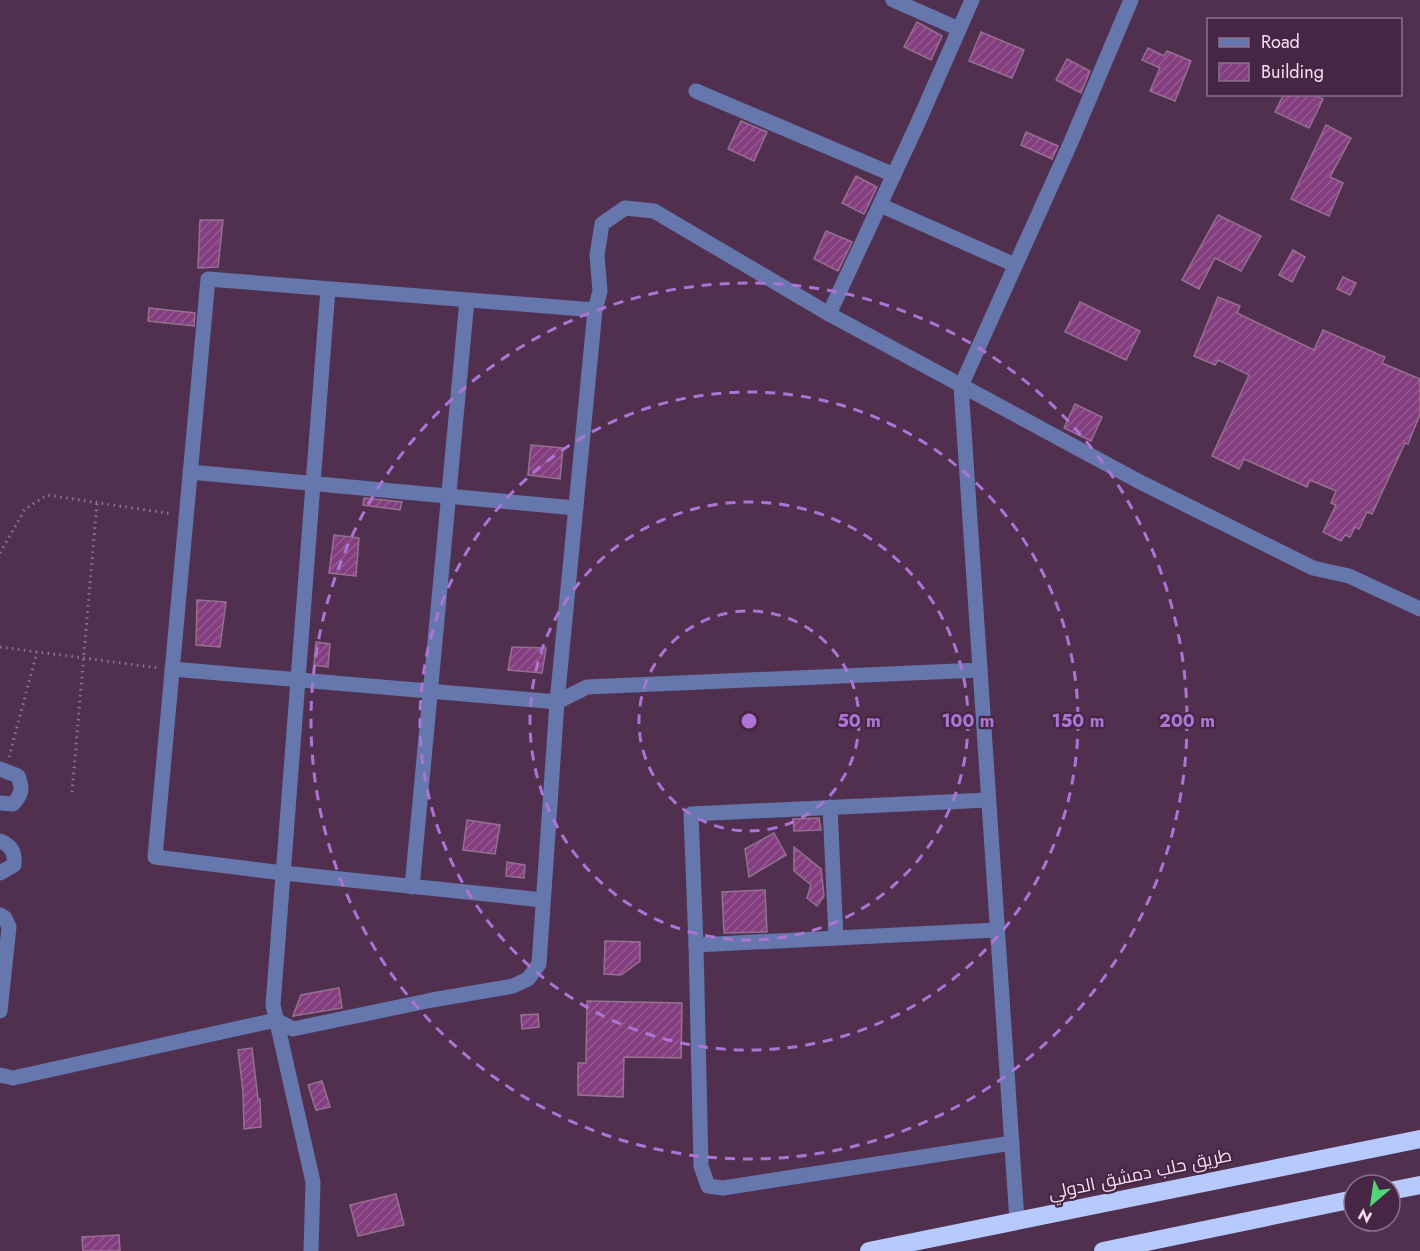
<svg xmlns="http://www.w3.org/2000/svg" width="1420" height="1251" font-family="Jost,Cairo,sans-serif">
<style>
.building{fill:url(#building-hatch);stroke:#957091;stroke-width:1.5}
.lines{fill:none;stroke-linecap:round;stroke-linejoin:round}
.path{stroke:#90748e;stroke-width:3;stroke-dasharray:1.5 4.5;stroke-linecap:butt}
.minor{stroke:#6577ad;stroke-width:15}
.highway{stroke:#b7cafe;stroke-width:18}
.ring{fill:none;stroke:#ac74d4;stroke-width:3;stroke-dasharray:10 8}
.labels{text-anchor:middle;stroke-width:4.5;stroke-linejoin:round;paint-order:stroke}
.street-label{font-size:18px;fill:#f5e0f3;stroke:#462644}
.centre{fill:#ac74d4;stroke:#462644;stroke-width:3}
.ring-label{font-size:18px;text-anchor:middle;font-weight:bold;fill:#ac74d4;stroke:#462644;stroke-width:4.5;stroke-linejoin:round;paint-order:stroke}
</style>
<defs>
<pattern id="building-hatch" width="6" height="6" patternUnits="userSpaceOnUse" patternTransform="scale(1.5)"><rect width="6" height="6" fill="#843e80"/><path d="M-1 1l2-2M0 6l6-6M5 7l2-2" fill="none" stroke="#965a92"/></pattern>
</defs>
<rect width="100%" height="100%" fill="#51304f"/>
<g class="building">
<polygon points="917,22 942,36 931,60 904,47"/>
<polygon points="981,32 1024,50 1012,78 969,61"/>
<polygon points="1148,48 1164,56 1167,51 1191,61 1175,101 1150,91 1160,68 1142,60"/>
<polygon points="1067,59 1090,71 1081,93 1056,80"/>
<polygon points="1284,94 1313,94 1323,99 1309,128 1275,112"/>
<polygon points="741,121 767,132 754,161 728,149"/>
<polygon points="1326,125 1351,138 1330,177 1343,183 1329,216 1291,199"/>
<polygon points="1026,132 1058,146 1052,159 1021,145"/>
<polygon points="856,176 877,187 864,214 842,203"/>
<polygon points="1218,215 1261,236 1241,271 1215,258 1199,289 1182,280"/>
<polygon points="200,220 223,220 218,267 198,268"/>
<polygon points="826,231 852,242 838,271 814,259"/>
<polygon points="1293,250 1305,257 1292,282 1279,275"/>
<polygon points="1343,277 1356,283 1350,295 1337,289"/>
<polygon points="1218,297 1240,306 1237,313 1314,350 1323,330 1385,357 1382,363 1420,379 1420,414 1408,444 1405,443 1372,514 1367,512 1359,529 1355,527 1350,537 1345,535 1341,541 1323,532 1336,505 1331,503 1336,491 1310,480 1307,487 1244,459 1239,469 1212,456 1249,375 1218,360 1215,365 1194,356"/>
<polygon points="1080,302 1140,331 1126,360 1065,332"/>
<polygon points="149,308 195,313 194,326 148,321"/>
<polygon points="1075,404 1102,417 1091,441 1064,428"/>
<polygon points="531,445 563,448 560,479 528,475"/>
<polygon points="364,498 402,502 400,510 363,505"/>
<polygon points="334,535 359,538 356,576 329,573"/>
<polygon points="197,600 226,602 220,647 196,645"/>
<polygon points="316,642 330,644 328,667 314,665"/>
<polygon points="512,647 546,648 542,673 508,670"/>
<polygon points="819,818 821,830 794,831 793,819"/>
<polygon points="467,820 500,825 495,854 463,850"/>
<polygon points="774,833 786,855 749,877 745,849"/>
<polygon points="794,847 821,869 824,896 817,906 807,898 811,885 794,871"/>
<polygon points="507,862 525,865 524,878 506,876"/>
<polygon points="765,890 767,932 724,933 722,892"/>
<polygon points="605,941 640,942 640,961 621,975 604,974"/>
<polygon points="339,988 342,1008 293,1016 301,995"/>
<polygon points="587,1001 682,1003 681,1058 624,1057 623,1097 578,1095 578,1063 586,1063"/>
<polygon points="538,1014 539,1027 522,1029 521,1015"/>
<polygon points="252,1048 258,1099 260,1099 261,1127 244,1129 243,1092 238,1050"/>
<polygon points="322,1081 330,1107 316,1110 308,1085"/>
<polygon points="396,1194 404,1225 358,1236 350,1205"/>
<polygon points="119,1235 120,1251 83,1251 82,1237"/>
</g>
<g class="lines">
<g class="path">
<polyline points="0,553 25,509 47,495 173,514"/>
<polyline points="0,647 159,668"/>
<polyline points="9,757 37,652"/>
<polyline points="72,792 97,503"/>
</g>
<g class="minor">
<polyline points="893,0 959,29"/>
<polyline points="696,91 894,175"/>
<polyline points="880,205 1015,265"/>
<polyline points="829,314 917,125 972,0"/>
<polyline points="190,472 576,508"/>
<polyline points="172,669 557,702 587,687 980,670"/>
<path d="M0 769 18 776C23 789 22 794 13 804L0 803"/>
<polyline points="988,800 691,814 696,945 996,930"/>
<polyline points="830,807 836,938"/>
<path d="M0 841C12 846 15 852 14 865L0 873"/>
<polyline points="412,887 467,300"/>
<polyline points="543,900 283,873 155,857 208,279 595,310"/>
<polyline points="0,915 5,918 9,927 0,1011"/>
<polyline points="696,945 701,1166 708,1186 723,1188 1012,1143"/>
<polyline points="0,1075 13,1078 276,1020 293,1029 432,1000 513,986 528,979 539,964 557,702 595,310 600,291 597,255 602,224 625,208 654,211 829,314 1140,482 1313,568 1349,576 1420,609"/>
<polyline points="1017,1221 961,386 1071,142 1131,0"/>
<polyline points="311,1251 313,1182 273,1005 328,289"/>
</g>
<g class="highway">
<polyline points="1390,1191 1420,1185"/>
<polyline points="869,1251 1420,1139"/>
<polyline points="1103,1251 1354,1199"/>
</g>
</g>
<g class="ring">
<circle cx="749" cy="721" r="110"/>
<circle cx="749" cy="721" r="219"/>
<circle cx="749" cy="721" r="329"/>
<circle cx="749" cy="721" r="438"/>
</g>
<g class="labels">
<g class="street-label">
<text transform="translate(1140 1174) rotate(-12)" y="6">طريق حلب دمشق الدولي</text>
</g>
</g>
<circle cx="749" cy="721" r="9" class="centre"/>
<g class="ring-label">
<text x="859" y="727">50 m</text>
<text x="968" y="727">100 m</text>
<text x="1078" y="727">150 m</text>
<text x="1187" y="727">200 m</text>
</g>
<rect x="1207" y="18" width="195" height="78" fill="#462644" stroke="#8c708a" stroke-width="1.5"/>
<rect x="1219" y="38" width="30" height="9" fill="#6577ad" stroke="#8c708a" stroke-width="1.5"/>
<text x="1261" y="48" font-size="18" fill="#f5e0f3">Road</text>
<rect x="1219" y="63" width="30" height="18" fill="url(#building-hatch)" stroke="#8c708a" stroke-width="1.5"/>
<text x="1261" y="78" font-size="18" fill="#f5e0f3">Building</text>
<g transform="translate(1372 1203) rotate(209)"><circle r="28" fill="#462644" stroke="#8c708a" stroke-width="1.5"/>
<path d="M0-4.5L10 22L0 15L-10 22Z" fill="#4fd675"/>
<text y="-9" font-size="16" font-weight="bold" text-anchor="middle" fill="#f5e0f3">N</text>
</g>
</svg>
